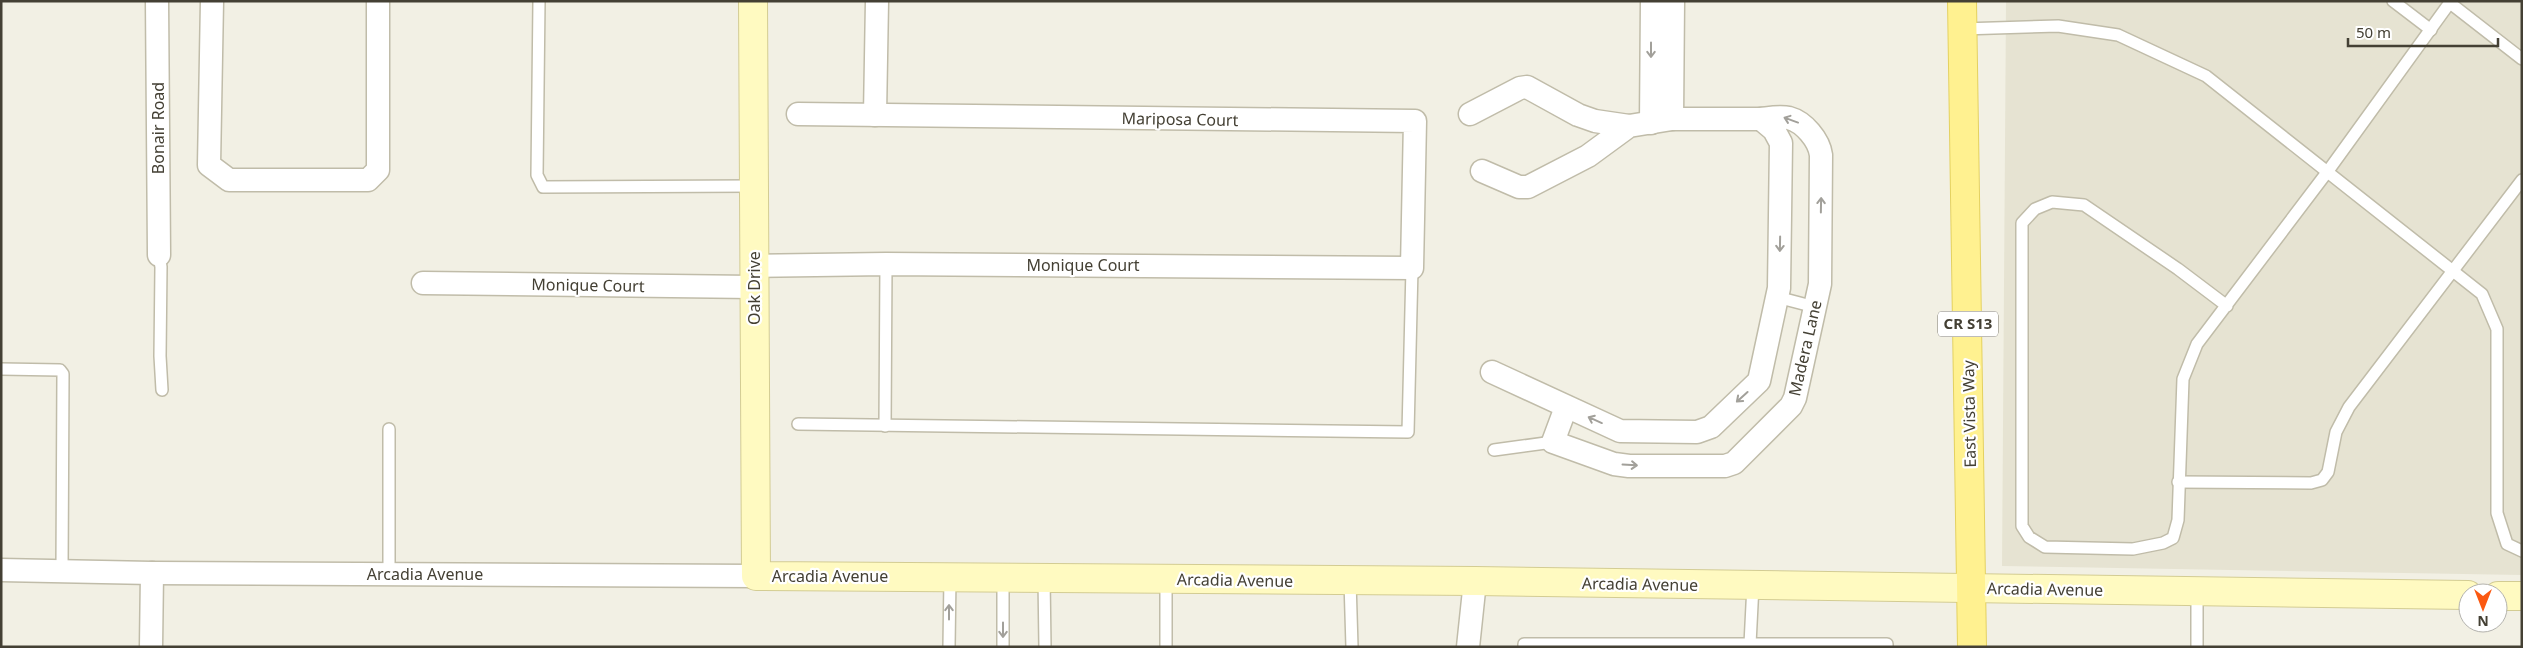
<svg xmlns="http://www.w3.org/2000/svg" width="2523" height="648" font-family="'Noto Sans',sans-serif">
<style>
.residential{fill:#e6e3d2}
.lines{fill:none;stroke-linecap:round;stroke-linejoin:round}
.lane-casing{stroke:#c0bca9;stroke-width:14}
.street-casing{stroke:#c0bca9;stroke-width:25}
.secondary-casing{stroke:#d3cc93;stroke-width:30}
.primary-casing{stroke:#e4d160;stroke-width:30}
.lane{stroke:#fff;stroke-width:11}
.street{stroke:#fff;stroke-width:22}
.secondary{stroke:#fffac1;stroke-width:28}
.primary{stroke:#fff190;stroke-width:28}
.oneway{stroke:#a2a09a}
.labels{text-anchor:middle;stroke-width:4.5;stroke-linejoin:round;paint-order:stroke}
.shield{fill:#fff;stroke:#7c7971;stroke-width:1}
.shield-label{font-size:15px;font-weight:bold;fill:#444034}
.street-label{font-size:16px;fill:#444034;stroke:#fff}
</style>
<rect width="100%" height="100%" fill="#f2f0e4"/>
<polygon class="residential" points="2006,1 2522,1 2522,575 2002,566"/>
<g class="lines">
<g class="lane-casing">
<g id="lane">
<polyline points="539,1 537,175 543,187 753,186"/>
<polyline points="2393,1 2431,30"/>
<polyline points="2450,3 2522,59"/>
<polyline points="1962,29 2058,26 2118,35 2206,76 2482,294 2497,329 2497,513 2507,544 2522,551"/>
<polyline points="159,255 161,267 160,356 162,390"/>
<polyline points="1777,297 1815,307"/>
<polyline points="2227,306 2178,269 2084,205 2052,202 2035,209 2022,223 2022,526 2029,537 2045,547 2133,549 2163,543 2173,538 2178,520 2183,379 2197,344 2328,171 2451,1"/>
<polyline points="1,369 60,370 63,374 62,571"/>
<polyline points="798,424 1408,432 1412,268"/>
<polyline points="885,426 886,264"/>
<polyline points="389,429 389,574"/>
<polyline points="1494,450 1553,442"/>
<polyline points="2178,482 2311,483 2322,480 2328,472 2336,432 2349,407 2522,180"/>
<polyline points="1003,578 1003,647"/>
<polyline points="1044,578 1045,647"/>
<polyline points="1166,579 1166,647"/>
<polyline points="1350,581 1352,647"/>
<polyline points="1750,644 1753,585"/>
<polyline points="949,647 950,577"/>
<polyline points="1524,647 1524,644 1887,644 1887,647"/>
<polyline points="2197,647 2197,591"/>
</g>
</g>
<g class="street-casing">
<g id="street">
<polyline points="157,1 159,255"/>
<polyline points="212,1 209,165 229,180 368,180 378,170 378,1"/>
<polyline points="1470,114 1520,88 1527,87 1578,115 1595,121 1629,126"/>
<polyline points="875,115 877,1"/>
<polyline points="1672,119 1673,1"/>
<polyline points="1651,123 1652,1"/>
<polyline points="1482,171 1519,187 1528,187 1588,156 1629,126 1672,119 1761,119"/>
<polyline points="753,266 886,264 1412,268 1415,121 798,114"/>
<polyline points="423,283 753,287"/>
<path d="M1492 372 1620 431 1697 432 1711 427 1759 381 1779 288 1781 143 1774 130 1761 119C1770 118 1780 116 1789 118 1804 122 1819 140 1821 155L1820 284 1795 398 1791 406 1734 463 1725 466H1629L1614 464 1553 442 1566 407"/>
<polyline points="1,570 152,573 756,576"/>
<polyline points="151,647 152,573"/>
<polyline points="1468,647 1475,581"/>
</g>
</g>
<g class="secondary-casing">
<g id="secondary">
<polyline points="753,1 756,576 1475,581 2468,595"/>
<polyline points="2498,596 2522,596"/>
</g>
</g>
<g class="primary-casing">
<polyline id="primary" points="1962,1 1972,647"/>
</g>
<use href="#lane" class="lane"/>
<use href="#street" class="street"/>
<use href="#secondary" class="secondary"/>
<use href="#primary" class="primary"/>
</g>
<defs><path id="oneway-shaft" d="M-6 0H5M1.5-3L5.5 0L1.5 3" fill="none" stroke-width="1.6" stroke-linecap="round" stroke-linejoin="round" transform="scale(1.25)"/></defs>
<g class="oneway">
<use href="#oneway-shaft" transform="translate(1651 50) rotate(90)"/>
<use href="#oneway-shaft" transform="translate(1791 120) rotate(-160)"/>
<use href="#oneway-shaft" transform="translate(1821 205) rotate(-89)"/>
<use href="#oneway-shaft" transform="translate(1780 244) rotate(91)"/>
<use href="#oneway-shaft" transform="translate(1742 397) rotate(138)"/>
<use href="#oneway-shaft" transform="translate(1595 420) rotate(-156)"/>
<use href="#oneway-shaft" transform="translate(1630 465) rotate(3)"/>
<use href="#oneway-shaft" transform="translate(949 612) rotate(-90)"/>
<use href="#oneway-shaft" transform="translate(1003 630) rotate(90)"/>
</g>
<g class="labels">
<rect class="shield" x="1938" y="311.5" width="60" height="25" rx="4"/>
<g class="shield-label">
<text x="1968" y="329">CR S13</text>
</g>
<g class="street-label">
<text transform="translate(1180 119) rotate(1)" y="6">Mariposa Court</text>
<text transform="translate(158 128) rotate(-90)" y="6">Bonair Road</text>
<text x="1083" y="271">Monique Court</text>
<text transform="translate(588 285) rotate(1)" y="6">Monique Court</text>
<text transform="translate(754 288) rotate(-90)" y="6">Oak Drive</text>
<text transform="translate(1805 348) rotate(-77)" y="6">Madera Lane</text>
<text transform="translate(1969 414) rotate(-91)" y="6">East Vista Way</text>
<text x="425" y="580">Arcadia Avenue</text>
<text x="830" y="582">Arcadia Avenue</text>
<text transform="translate(1235 580) rotate(1)" y="6">Arcadia Avenue</text>
<text transform="translate(1640 584) rotate(1)" y="6">Arcadia Avenue</text>
<text transform="translate(2045 589) rotate(1)" y="6">Arcadia Avenue</text>
</g>
</g>
<rect width="2523" height="648" fill="none" stroke="#444034" stroke-width="5"/>
<g transform="translate(2483 608) rotate(180)"><circle r="24" fill="#ffffff" stroke="#b4b3ae"/>
<path d="M0-4L9 19L0 12L-9 19Z" fill="#fb5911"/>
<text y="-8" font-size="14" font-weight="bold" text-anchor="middle" fill="#444034">N</text>
</g>
<path d="M2348 38v8h150v-8" fill="none" stroke="#444034" stroke-width="2.5"/>
<text x="2356" y="38" font-size="15" fill="#444034" stroke="#ffffff" stroke-width="4" paint-order="stroke">50 m</text>
</svg>
